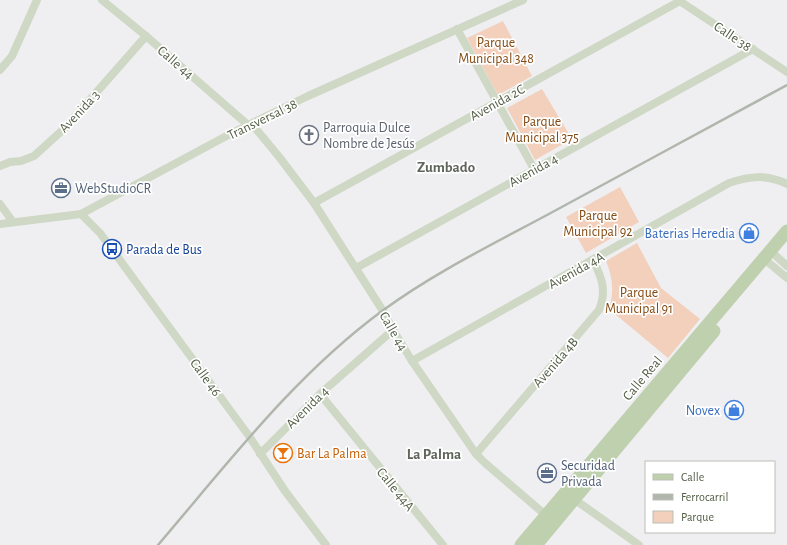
<svg xmlns="http://www.w3.org/2000/svg" width="787" height="545" font-family="'Alegreya Sans',sans-serif">
<style>
.green{fill:#f2d0bc}
.lines{fill:none;stroke-linecap:round;stroke-linejoin:round}
.minor{stroke:#cfd8c5;stroke-width:8}
.primary{stroke:#bfd0ae;stroke-width:13}
.rail{stroke:#b1b6ad;stroke-width:2.5}
.labels{text-anchor:middle;stroke-width:3.5;stroke-linejoin:round;paint-order:stroke}
.street-label{font-size:14px;fill:#535e46;stroke:#fff}
.park-label{font-size:14px;fill:#844a12;stroke:#fff}
.worship-label{font-size:14px;fill:#5b616d;stroke:#fff;text-anchor:start}
.service-label{font-size:14px;fill:#4e5e75;stroke:#fff;text-anchor:start}
.shop-label{font-size:14px;fill:#366cbe;stroke:#fff;text-anchor:end}
.transit-label{font-size:14px;fill:#164399;stroke:#fff;text-anchor:start}
.food-label{font-size:14px;fill:#c56008;stroke:#fff;text-anchor:start}
.neighbourhood-label{font-size:15px;font-weight:bold;fill:#60655c;stroke:#fff}
</style>
<rect width="100%" height="100%" fill="#efeff2"/>
<g class="green">
<polygon points="503,21 532,76 498,95 467,38"/>
<polygon points="542,89 572,139 535,160 507,108"/>
<polygon points="620,187 639,222 586,253 566,217"/>
<path d="M637 243 661 288 700 319 668 358 609 309C614 292 613 278 606 261Z"/>
</g>
<g class="lines">
<g class="minor">
<polyline points="102,0 146,36 248,125"/>
<polyline points="678,0 787,72"/>
<polyline points="457,29 534,169"/>
<polyline points="0,70 12,56 37,0"/>
<polyline points="252,124 280,158 314,203 383,311 393,330 412,361 476,454 485,463 549,518"/>
<polyline points="0,166 10,162 21,161 34,156 66,127 146,36"/>
<polyline points="314,203 680,1"/>
<polyline points="0,204 13,222"/>
<polyline points="81,214 100,233 249,436 285,491 326,545"/>
<polyline points="0,224 81,214 232,133 308,96 523,0"/>
<polyline points="776,256 787,266"/>
<polyline points="769,263 787,278"/>
<polyline points="356,268 753,49"/>
<path d="M412 361 729 183C750 176 767 174 787 184"/>
<polyline points="320,394 443,545"/>
<polyline points="260,454 320,394 393,330"/>
<path d="M476 454 599 310C607 291 602 278 593 260"/>
<polyline points="571,497 639,545"/>
</g>
<g class="primary">
<polyline points="521,545 787,231"/>
<polyline points="536,545 714,331"/>
</g>
<path class="rail" d="M158 545C229 462 294 376 382 311 434 273 491 245 547 215 627 172 707 128 787 85"/>
</g>
<defs>
<g id="church-ring" transform="scale(1)"><circle r="9.5" fill="#fff" stroke="#6b7280" stroke-width="1.5"/><path d="M-1.2-6h2.4v3.5h3.3v2.4h-3.3V6h-2.4V-.1h-3.3v-2.4h3.3Z" fill="#6b7280"/></g>
<g id="office-ring" transform="scale(1)"><circle r="9.5" fill="#fff" stroke="#5c6f8a" stroke-width="1.5"/><path d="M-6-3h4V-5.5h4V-3h4V5H-6ZM-1-4.5V-3h2v-1.5ZM-6 0V1H6V0Z" fill="#5c6f8a"/></g>
<g id="shop-ring" transform="scale(1)"><circle r="9.5" fill="#fff" stroke="#3f7fe0" stroke-width="1.5"/><path d="M-5-2.5h2.3a2.7 3.5 0 0 1 5.4 0H5L5.5 6h-11ZM-1.5-2.5h3a1.5 2.3 0 0 0-3 0Z" fill="#3f7fe0"/></g>
<g id="bus-ring" transform="scale(1)"><circle r="9.5" fill="#fff" stroke="#1a4fb4" stroke-width="1.5"/><path d="M-5-6H5V4H4V6H2V4H-2V6H-4V4H-5ZM-3.5-4V0h7V-4ZM-3.5 1.2v1.5H-2V1.2ZM2 1.2v1.5H3.5V1.2Z" fill="#1a4fb4"/></g>
<g id="bar-ring" transform="scale(1)"><circle r="9.5" fill="#fff" stroke="#e8710a" stroke-width="1.5"/><path d="M-6-5H6L.8 .8V4.5H3.5V6h-7V4.5H-.8V.8Z" fill="#e8710a"/></g>
</defs>
<g fill-rule="evenodd">
<use href="#church-ring" x="309" y="135"/>
<use href="#office-ring" x="61" y="188"/>
<use href="#shop-ring" x="749" y="233"/>
<use href="#bus-ring" x="112" y="249"/>
<use href="#shop-ring" x="734" y="410"/>
<use href="#bar-ring" x="283" y="453"/>
<use href="#office-ring" x="547" y="473"/>
</g>
<g class="labels">
<g class="street-label">
<text transform="translate(733 36) rotate(34)" y="5">Calle 38</text>
<text transform="translate(176 62) rotate(41)" y="5">Calle 44</text>
<text transform="translate(497 102) rotate(-29)" y="5">Avenida 2C</text>
<text transform="translate(79 111) rotate(-47)" y="5">Avenida 3</text>
<text transform="translate(262 119) rotate(-26)" y="5">Transversal 38</text>
<text transform="translate(533 170) rotate(-29)" y="5">Avenida 4</text>
<text transform="translate(576 270) rotate(-29)" y="5">Avenida 4A</text>
<text transform="translate(394 331) rotate(60)" y="5">Calle 44</text>
<text transform="translate(555 362) rotate(-49)" y="5">Avenida 4B</text>
<text transform="translate(206 377) rotate(54)" y="5">Calle 46</text>
<text transform="translate(642 378) rotate(-50)" y="5">Calle Real</text>
<text transform="translate(307 407) rotate(-44)" y="5">Avenida 4</text>
<text transform="translate(396 489) rotate(51)" y="5">Calle 44A</text>
</g>
<g class="park-label">
<text x="496" y="47">Parque<tspan x="496" dy="16">Municipal 348</tspan></text>
<text x="542" y="126">Parque<tspan x="542" dy="16">Municipal 375</tspan></text>
<text x="598" y="220">Parque<tspan x="598" dy="16">Municipal 92</tspan></text>
<text x="639" y="297">Parque<tspan x="639" dy="16">Municipal 91</tspan></text>
</g>
<g class="worship-label">
<text x="323" y="132">Parroquia Dulce<tspan x="323" dy="16">Nombre de Jesús</tspan></text>
</g>
<g class="service-label">
<text x="75" y="193">WebStudioCR</text>
<text x="561" y="470">Securidad<tspan x="561" dy="16">Privada</tspan></text>
</g>
<g class="shop-label">
<text x="735" y="238">Baterias Heredia</text>
<text x="720" y="415">Novex</text>
</g>
<g class="transit-label">
<text x="126" y="254">Parada de Bus</text>
</g>
<g class="food-label">
<text x="297" y="458">Bar La Palma</text>
</g>
<g class="neighbourhood-label">
<text x="446" y="172">Zumbado</text>
<text x="434" y="459">La Palma</text>
</g>
</g>
<rect x="645" y="461" width="130" height="72" fill="#ffffff" stroke="#babfb5"/>
<rect x="653" y="474" width="20" height="6" fill="#bfd0ae" stroke="#babfb5"/>
<text x="681" y="481" font-size="12" fill="#535e46">Calle</text>
<rect x="653" y="494" width="20" height="6" fill="#b1b6ad" stroke="#babfb5"/>
<text x="681" y="501" font-size="12" fill="#535e46">Ferrocarril</text>
<rect x="653" y="511" width="20" height="12" fill="#f2d0bc" stroke="#babfb5"/>
<text x="681" y="521" font-size="12" fill="#535e46">Parque</text>
</svg>
